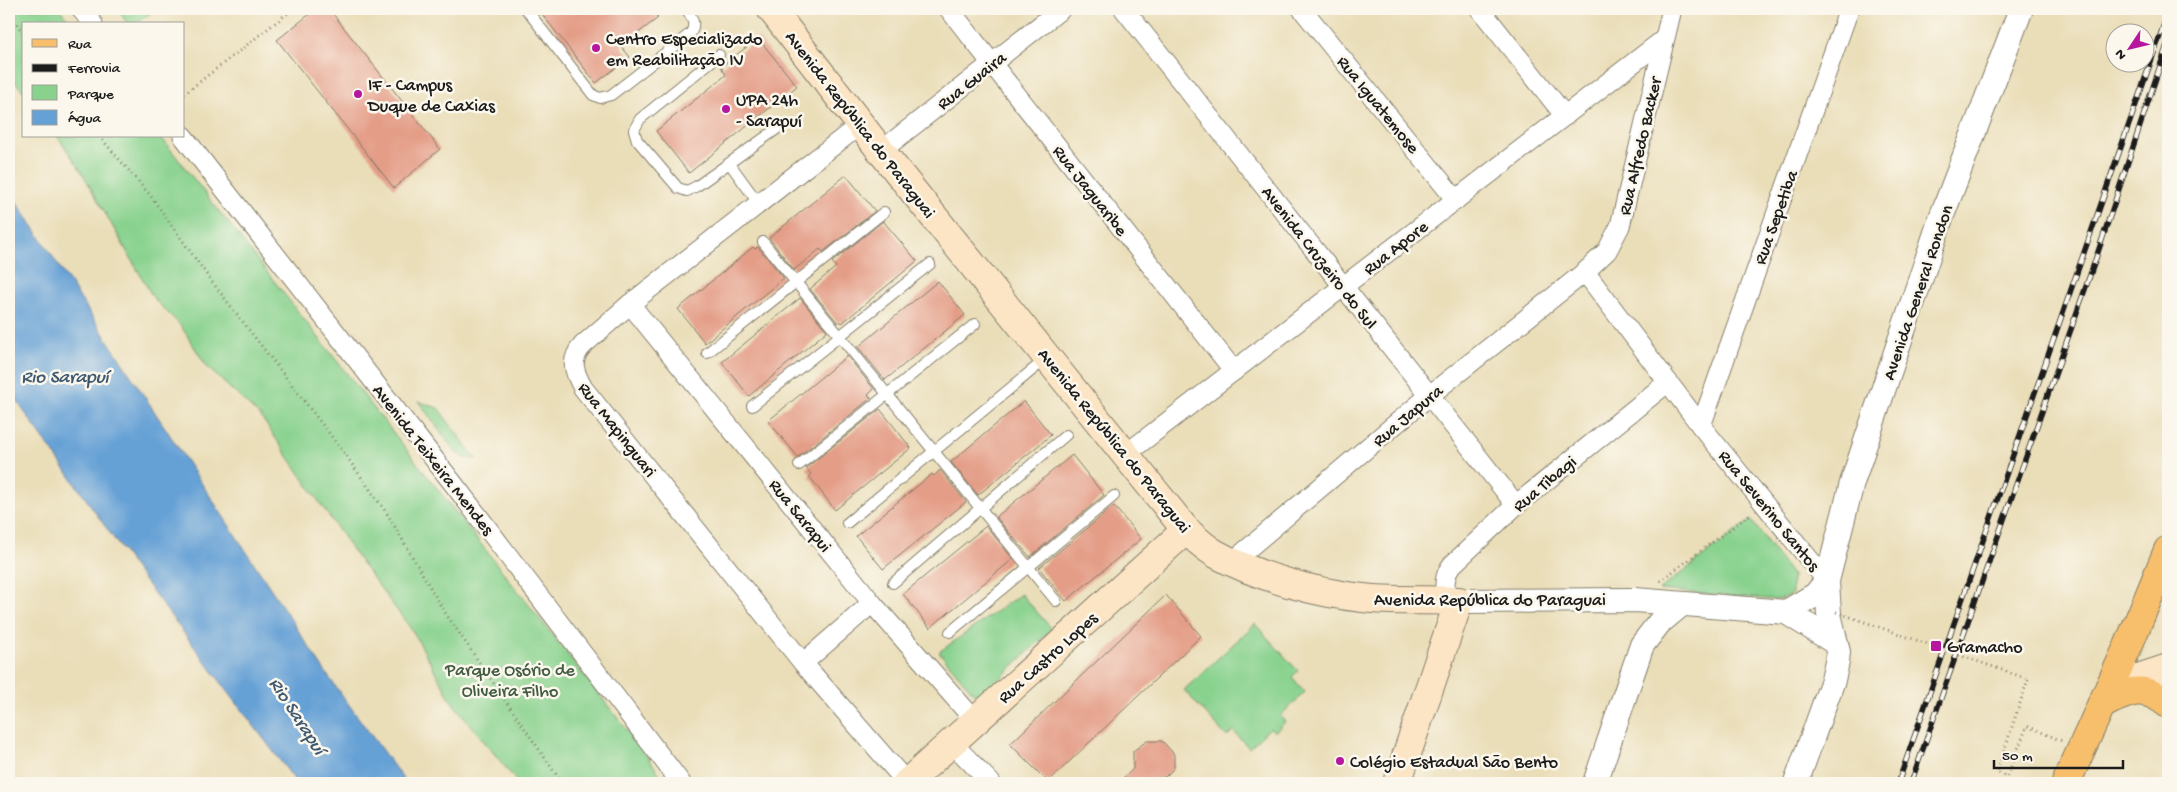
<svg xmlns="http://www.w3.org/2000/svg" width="2177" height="792" font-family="'Gochi Hand',sans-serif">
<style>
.green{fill:#88d28e;stroke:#527755}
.water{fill:#66a1d6;stroke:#415e79}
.building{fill:#e49d87}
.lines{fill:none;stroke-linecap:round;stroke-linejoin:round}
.service-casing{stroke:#837d6a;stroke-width:12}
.minor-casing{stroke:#837d6a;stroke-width:21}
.tertiary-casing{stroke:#837d6a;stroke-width:26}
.secondary-casing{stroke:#837d6a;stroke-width:30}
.primary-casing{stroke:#837d6a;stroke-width:30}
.path{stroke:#837d6a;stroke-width:3;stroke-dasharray:1 4;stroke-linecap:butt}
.service{stroke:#fff;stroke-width:10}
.minor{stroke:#fff;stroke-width:19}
.tertiary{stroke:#fff;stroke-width:24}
.secondary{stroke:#fce5c4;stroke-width:28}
.primary{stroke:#f7bf6c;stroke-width:28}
.rail-casing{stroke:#1c1c1c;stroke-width:5.5}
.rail{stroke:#fbf7ec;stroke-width:4;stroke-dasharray:11;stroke-linecap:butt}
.path-bridge{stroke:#837d6a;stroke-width:3;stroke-dasharray:1 4;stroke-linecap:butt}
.poi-dot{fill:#b5179e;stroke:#fbf7ec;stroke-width:2}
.labels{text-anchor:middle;stroke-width:5;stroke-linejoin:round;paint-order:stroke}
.poi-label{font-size:18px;fill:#1c1c1c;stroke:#fbf7ec;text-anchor:start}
.street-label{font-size:18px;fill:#1c1c1c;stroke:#fbf7ec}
.park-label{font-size:18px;fill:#425c44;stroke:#fbf7ec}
.water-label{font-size:19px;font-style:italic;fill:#3d5870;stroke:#fbf7ec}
</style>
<rect width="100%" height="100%" fill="#fbf7ec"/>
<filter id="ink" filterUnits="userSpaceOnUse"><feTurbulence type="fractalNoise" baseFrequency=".02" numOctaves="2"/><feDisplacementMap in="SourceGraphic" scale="10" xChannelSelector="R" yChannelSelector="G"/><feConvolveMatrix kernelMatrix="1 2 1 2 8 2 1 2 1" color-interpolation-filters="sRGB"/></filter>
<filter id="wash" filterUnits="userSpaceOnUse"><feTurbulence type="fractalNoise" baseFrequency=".0096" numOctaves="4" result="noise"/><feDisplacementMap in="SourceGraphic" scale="20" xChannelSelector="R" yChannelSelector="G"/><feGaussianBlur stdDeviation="1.12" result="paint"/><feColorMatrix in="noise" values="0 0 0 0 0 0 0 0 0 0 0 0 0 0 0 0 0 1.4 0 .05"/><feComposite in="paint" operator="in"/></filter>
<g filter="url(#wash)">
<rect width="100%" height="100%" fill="#eadeb9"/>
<g class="green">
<polygon points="9,9 60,9 72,24 24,24 24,92 9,75"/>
<polygon points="117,9 156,9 135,24 128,24"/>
<polygon points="57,136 160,136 642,749 666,783 518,783 452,702 414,633 355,554 261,417 207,367 181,326 154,299 80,169"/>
<polygon points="418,401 438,408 476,459 466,458 456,453"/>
<polygon points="1751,520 1792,575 1792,594 1778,600 1659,590"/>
<polygon points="1021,594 1052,629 986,692 974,694 939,652"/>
<polygon points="1255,624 1298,671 1292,677 1305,692 1280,716 1285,722 1275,732 1270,728 1249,748 1233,731 1227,737 1184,690"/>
</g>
<polygon class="water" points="9,190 328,676 406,783 297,783 134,567 21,407 9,386"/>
<g id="blocks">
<g class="building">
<polygon points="316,9 329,9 440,149 394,188 277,40"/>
<polygon points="538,9 650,9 658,18 621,46 630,57 596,83"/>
<polygon points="758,38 797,86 689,173 656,131 726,75 721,67"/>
<polygon points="846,175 875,211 823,252 820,249 794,270 769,238"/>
<polygon points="883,221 917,261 842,323 840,321 838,323 810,289 836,267 832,262"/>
<polygon points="753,247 755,249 758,247 784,278 705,343 678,309"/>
<polygon points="938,281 965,315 885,380 858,347"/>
<polygon points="800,298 827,331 749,396 722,362"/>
<polygon points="847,356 874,389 868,395 871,398 798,457 768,421"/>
<polygon points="1024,401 1051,435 978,495 951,462"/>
<polygon points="880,409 911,448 835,510 809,476 811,474 806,468"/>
<polygon points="1072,455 1104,495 1030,557 996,517"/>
<polygon points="940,470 966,502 883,569 856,536 932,474 934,476"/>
<polygon points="1114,506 1141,539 1066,601 1039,568"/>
<polygon points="986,526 1013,559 930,628 903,594"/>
<polygon points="1166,595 1201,636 1048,782 1010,744"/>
<polygon points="1147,741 1162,741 1174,754 1174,768 1165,777 1145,781 1142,783 1118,783 1133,769 1133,751"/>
</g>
</g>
</g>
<g filter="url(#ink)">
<use href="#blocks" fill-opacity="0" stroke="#837d6a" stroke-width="1"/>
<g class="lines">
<g class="service-casing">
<g id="service">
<path d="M526 9 593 95 600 98 611 95 691 33C696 23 692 17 686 9"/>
<polyline points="719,55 640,119 634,130 637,140 678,188 687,191 697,186 781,126"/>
<polyline points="730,164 759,204"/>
<polyline points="763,242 1056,601"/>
<polyline points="707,353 884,212"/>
<polyline points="752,406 930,264"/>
<polyline points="799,465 975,324"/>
<polyline points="847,523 1047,358"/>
<polyline points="893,583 1066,435"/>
<polyline points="950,632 1114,496"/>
</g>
</g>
<g class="minor-casing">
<g id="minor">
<polyline points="81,9 93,24"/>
<polyline points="949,9 1234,371"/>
<polyline points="1124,9 1516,505"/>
<polyline points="1302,9 1456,200"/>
<polyline points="1480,9 1565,116"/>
<path d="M861 124 630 304 583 345C569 360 574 372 583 388L803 663 907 783"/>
<polyline points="183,136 459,491 681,783"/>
<polyline points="881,151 1061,9"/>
<polyline points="1585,272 1701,426 1827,581"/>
<polyline points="630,304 872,603 976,722"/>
<polyline points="1701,426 1849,9"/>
<polyline points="1126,454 1663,40"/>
<polyline points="1232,562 1430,395 1585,272 1607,251 1620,226 1672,9"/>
<path d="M1445 600C1445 588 1443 576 1452 565L1516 505 1668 382"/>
<polyline points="803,663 872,603"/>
<polyline points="952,743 991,783"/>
</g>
</g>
<g class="tertiary-casing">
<g id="tertiary">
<polyline points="1459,601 1635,600 1786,612 1836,643"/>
<polyline points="1786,612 1815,595 1827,581"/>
<polyline points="1595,783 1642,645 1659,623 1682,604"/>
<polyline points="1796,783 1833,680 1837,662 1838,652 1829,614 1827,581 1852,483 1941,218 2021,9"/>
</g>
</g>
<g class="secondary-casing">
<g id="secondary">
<path d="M771 9 881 151 1186 530C1196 539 1205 548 1216 554 1258 577 1316 593 1363 598 1394 602 1427 599 1459 601L1397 783"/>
<polyline points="2106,696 2141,677 2168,668"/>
<polyline points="907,783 1186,530"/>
</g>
</g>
<g class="primary-casing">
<g id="primary">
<path d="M2101 705C2128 692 2142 683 2168 704"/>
<polyline points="2066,783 2129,644 2168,550"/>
</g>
</g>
<g class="path">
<polyline points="9,11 24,35"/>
<polyline points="184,94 293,9"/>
<polyline points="99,136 150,195 212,282 342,450 388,515 444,611 562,783"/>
<polyline points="1660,581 1752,513"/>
<polyline points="2028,679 1997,772 2007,777 2027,726 2062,741"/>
</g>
<use href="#service" class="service"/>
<use href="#minor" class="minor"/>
<use href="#tertiary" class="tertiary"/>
<use href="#secondary" class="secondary"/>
<use href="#primary" class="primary"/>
<g class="rail-casing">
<g id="rail">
<polyline points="1898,783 2168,13"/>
<polyline points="1911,783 2095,261 2168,42"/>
</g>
</g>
<use href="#rail" class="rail"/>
<polyline class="path-bridge" points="1836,612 2028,679"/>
</g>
</g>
<g class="poi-dot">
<circle cx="596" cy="48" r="5"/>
<circle cx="358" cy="94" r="5"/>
<circle cx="726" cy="109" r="5"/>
<rect x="1930" y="640" width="12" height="12" rx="2.5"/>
<circle cx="1340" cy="761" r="5"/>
</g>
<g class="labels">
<g class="poi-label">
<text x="606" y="44">Centro Especializado<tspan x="606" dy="21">em Reabilitação IV</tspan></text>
<text x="368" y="90">IF - Campus<tspan x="368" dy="21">Duque de Caxias</tspan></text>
<text x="736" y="105">UPA 24h<tspan x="736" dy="21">- Sarapuí</tspan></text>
<text x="1947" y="652">Gramacho</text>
<text x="1350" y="767">Colégio Estadual São Bento</text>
</g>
<g class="street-label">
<text transform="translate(971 80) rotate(-38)" y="6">Rua Guaira</text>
<text transform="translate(1379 104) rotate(51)" y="6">Rua Iguatemose</text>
<text transform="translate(861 124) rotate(52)" y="6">Avenida República do Paraguai</text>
<text transform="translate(1639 146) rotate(-77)" y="6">Rua Alfredo Backer</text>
<text transform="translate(1091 190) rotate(52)" y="6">Rua Jaguaribe</text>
<text transform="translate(1775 217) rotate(-70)" y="6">Rua Sepetiba</text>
<text transform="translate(1395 247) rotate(-38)" y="6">Rua Apore</text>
<text transform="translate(1320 257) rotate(52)" y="6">Avenida Cruzeiro do Sul</text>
<text transform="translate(1917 292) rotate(-71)" y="6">Avenida General Rondon</text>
<text transform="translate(1407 415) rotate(-40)" y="6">Rua Japura</text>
<text transform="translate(618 429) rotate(52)" y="6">Rua Mapinguari</text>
<text transform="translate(1115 440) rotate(51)" y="6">Avenida República do Paraguai</text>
<text transform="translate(434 459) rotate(52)" y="6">Avenida Teixeira Mendes</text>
<text transform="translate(1544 483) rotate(-40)" y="6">Rua Tibagi</text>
<text transform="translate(1770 510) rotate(51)" y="6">Rua Severino Santos</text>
<text transform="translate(801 515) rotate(51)" y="6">Rua Sarapui</text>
<text x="1490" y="605">Avenida República do Paraguai</text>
<text transform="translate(1047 657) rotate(-42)" y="6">Rua Castro Lopes</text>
</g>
<g class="park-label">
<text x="510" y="675">Parque Osório de<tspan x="510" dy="21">Oliveira Filho</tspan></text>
</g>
<g class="water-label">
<text x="65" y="382">Rio Sarapuí</text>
<text transform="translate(299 715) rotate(57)" y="7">Rio Sarapuí</text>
</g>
</g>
<rect width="2177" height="792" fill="none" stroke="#fbf7ec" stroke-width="30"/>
<rect x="22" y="22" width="162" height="115" fill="#fbf7ec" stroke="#a29f99"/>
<rect x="32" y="39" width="25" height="8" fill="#f7bf6c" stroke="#a29f99"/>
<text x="68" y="48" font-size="15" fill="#1c1c1c">Rua</text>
<rect x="32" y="64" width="25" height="8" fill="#1c1c1c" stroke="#a29f99"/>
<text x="68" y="72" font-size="15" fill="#1c1c1c">Ferrovia</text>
<rect x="32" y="85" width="25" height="15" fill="#88d28e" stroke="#a29f99"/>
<text x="68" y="98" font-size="15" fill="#1c1c1c">Parque</text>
<rect x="32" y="110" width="25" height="15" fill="#66a1d6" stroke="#a29f99"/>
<text x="68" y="122" font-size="15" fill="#1c1c1c">Água</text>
<g transform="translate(2130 48) rotate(235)"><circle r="24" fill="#fbf7ec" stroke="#a29f99"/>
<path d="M0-4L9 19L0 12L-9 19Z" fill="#b5179e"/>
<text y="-8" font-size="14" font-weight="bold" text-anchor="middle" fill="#1c1c1c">N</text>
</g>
<path d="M1994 760v8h129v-8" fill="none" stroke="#1c1c1c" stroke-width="2.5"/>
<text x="2002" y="760" font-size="15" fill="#1c1c1c" stroke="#fbf7ec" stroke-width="4" paint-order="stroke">50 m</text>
</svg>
